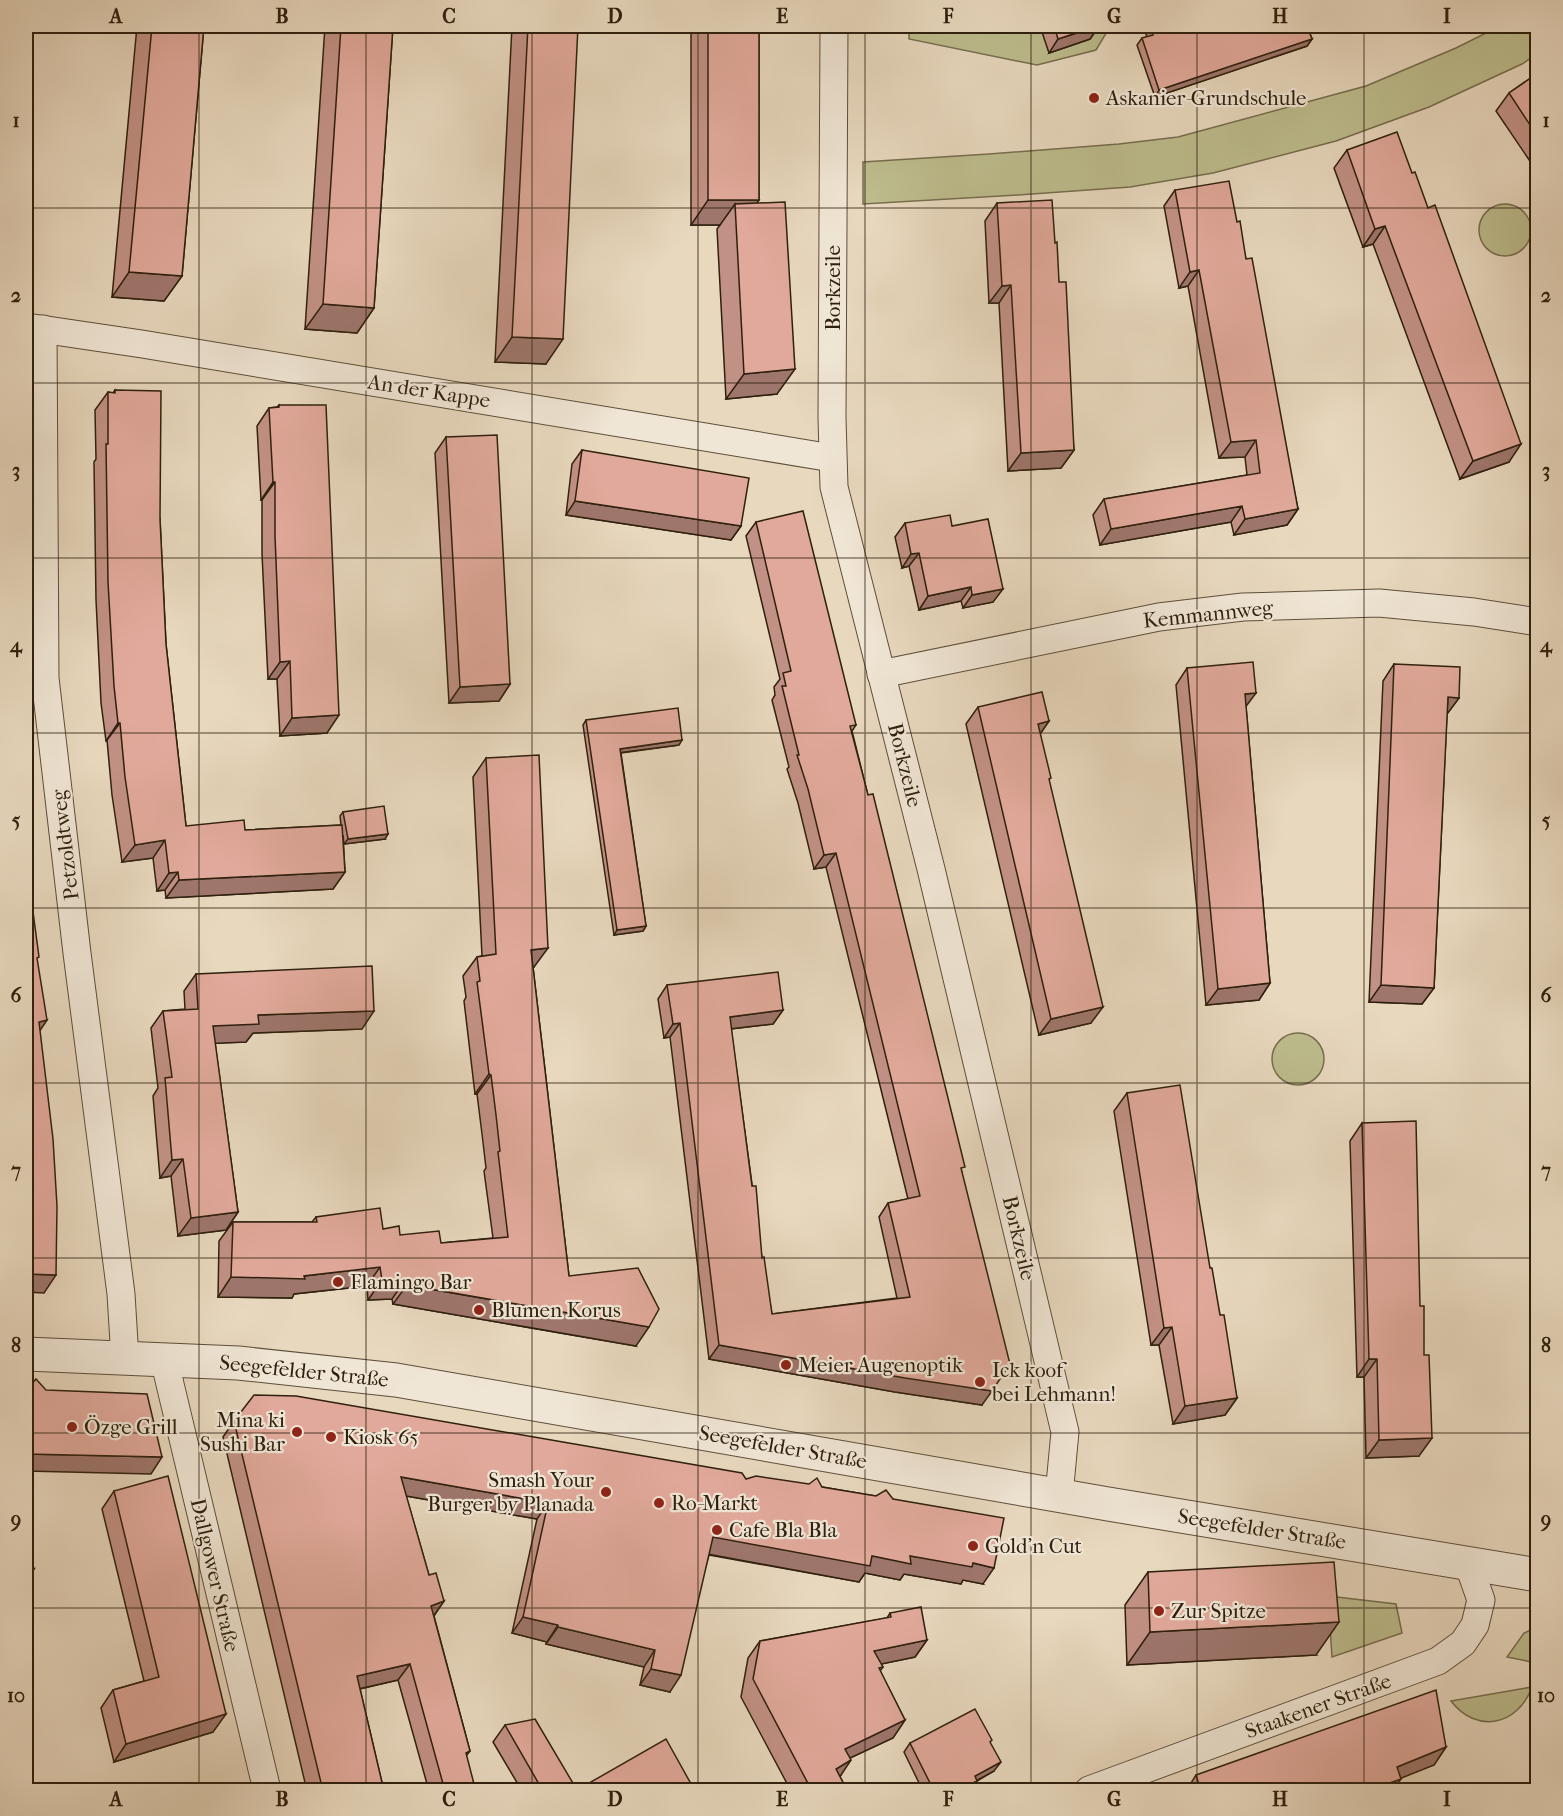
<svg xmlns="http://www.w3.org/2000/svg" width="1563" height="1816" font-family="'IM FELL French Canon',serif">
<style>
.green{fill:#bdbc8d;stroke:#766e4e;stroke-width:1.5}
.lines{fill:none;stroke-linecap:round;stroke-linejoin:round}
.minor-casing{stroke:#5d4e3a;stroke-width:29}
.tertiary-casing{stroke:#5d4e3a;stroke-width:35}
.minor{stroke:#f0e6d5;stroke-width:27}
.tertiary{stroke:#f0e6d5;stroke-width:33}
.wall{fill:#c29185;stroke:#2f200e;stroke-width:1.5}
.shaded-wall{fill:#9e766c;stroke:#2f200e;stroke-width:1.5}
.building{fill:#e1a99b;stroke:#2f200e;stroke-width:1.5}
.grid{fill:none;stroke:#2f200e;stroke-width:1.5;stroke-opacity:0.55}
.poi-dot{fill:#8f2418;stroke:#f0e6d5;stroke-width:2}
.labels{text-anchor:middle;stroke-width:4.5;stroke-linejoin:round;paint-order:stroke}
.poi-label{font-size:21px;fill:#2f200e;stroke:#f0e6d5;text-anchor:start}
.street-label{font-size:21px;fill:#2f200e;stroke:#f0e6d5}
.neatline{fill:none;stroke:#2f200e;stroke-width:2}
.grid-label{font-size:20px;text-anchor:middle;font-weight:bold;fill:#2f200e}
</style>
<rect width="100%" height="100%" fill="#e8d8be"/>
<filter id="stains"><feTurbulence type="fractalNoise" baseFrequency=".00333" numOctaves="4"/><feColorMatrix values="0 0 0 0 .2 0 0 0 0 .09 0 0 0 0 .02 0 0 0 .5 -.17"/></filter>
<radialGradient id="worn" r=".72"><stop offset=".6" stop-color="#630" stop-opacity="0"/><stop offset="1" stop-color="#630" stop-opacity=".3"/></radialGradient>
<g class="green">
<polygon points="909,26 1106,26 1108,30 1096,50 1037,65 909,39"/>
<polygon points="1500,26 1537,26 1537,54 1522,64 1429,107 1336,141 1213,173 1130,187 1018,195 863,204 863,162 989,154 1119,144 1178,137 1366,86 1456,48"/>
<circle cx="1505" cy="230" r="26"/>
<circle cx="1298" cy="1059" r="26"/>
<polygon points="1328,1596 1396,1604 1402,1633 1332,1657"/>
<polygon points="1537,1627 1537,1663 1507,1657 1524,1633"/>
<path d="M1532 1687C1518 1726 1476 1734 1451 1701Z"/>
</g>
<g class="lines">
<g class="minor-casing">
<g id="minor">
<polyline points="834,26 832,418 834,487 931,869 1065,1432 1059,1495"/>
<polyline points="27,327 142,344 832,458"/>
<polyline points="43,329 45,678 77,953 121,1294 125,1359"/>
<polyline points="881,674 1159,617 1243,607 1379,603 1474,612 1538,622"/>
<polyline points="164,1359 267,1790"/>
<polyline points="1089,1790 1438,1661 1463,1643 1475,1625 1481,1600 1468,1563"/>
</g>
</g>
<g class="tertiary-casing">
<polyline id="tertiary" points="26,1354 238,1363 396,1380 1108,1504 1538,1575"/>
</g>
<use href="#minor" class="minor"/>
<use href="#tertiary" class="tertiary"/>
</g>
<g class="wall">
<polygon points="137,26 204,26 182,276 164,301 112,297"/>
<polygon points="325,26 393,26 374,308 357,333 305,329"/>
<polygon points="512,26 578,26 546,364 495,362"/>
<polygon points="691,26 759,26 759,200 756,203 777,394 726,399 717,229 720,225 691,225"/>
<polygon points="1040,26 1099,26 1090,39 1049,53"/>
<polygon points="1143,26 1307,26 1312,39 1307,46 1155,97 1137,45 1142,38 1147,37"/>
<polygon points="1538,73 1538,173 1496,111 1509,93"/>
<polygon points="1347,150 1509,462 1460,479 1373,244 1363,247 1334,168"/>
<polygon points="1175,190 1237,222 1246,259 1298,509 1287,525 1234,535 1231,522 1100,545 1093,515 1104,499 1247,475 1245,457 1219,458 1188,286 1179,288 1164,206"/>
<polygon points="997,203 1055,243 1074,450 1061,468 1008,471 999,303 989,303 985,221"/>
<polygon points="115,390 160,519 166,644 186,826 245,830 341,825 340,816 343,812 385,839 344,844 343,835 345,872 333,889 166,898 165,890 157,891 153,858 122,862 112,795 107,740 106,741 101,703 96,600 94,462 96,459 95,410 108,392 113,393"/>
<polygon points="279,405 327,733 280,736 277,679 268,679 262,554 262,500 261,500 257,426 269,408 277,407"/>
<polygon points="446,437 510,684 499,701 449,703 435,453"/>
<polygon points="582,450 741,526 731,540 566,515 572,464"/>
<polygon points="756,522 856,725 852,731 962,1173 982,1405 895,1392 709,1359 670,1037 664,1038 658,999 667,985 783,1010 773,1024 731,1029 762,1258 772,1314 897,1298 879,1217 888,1203 908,1199 826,867 814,869 798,803 787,769 789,767 772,700 775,695 774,687 780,679 746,536"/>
<polygon points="905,523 952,526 993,602 963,608 961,601 919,610 909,566 902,568 895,537"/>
<polygon points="1394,664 1459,698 1447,714 1434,988 1422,1004 1369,1002 1383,681"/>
<polygon points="1187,668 1246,707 1270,983 1259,1000 1206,1005 1176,685"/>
<polygon points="978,707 1049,721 1040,734 1091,1023 1039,1035 966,724"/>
<polygon points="586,720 679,745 621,753 646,926 643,931 614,935 583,725"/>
<polygon points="486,758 534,967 533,967 569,1276 636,1346 393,1304 392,1299 368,1300 367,1286 294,1294 292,1298 218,1297 219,1241 233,1222 312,1222 316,1217 383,1229 400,1235 441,1243 493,1238 484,1171 486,1168 482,1134 477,1094 475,1094 464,1001 466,997 463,976 477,957 482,956 473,777"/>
<polygon points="196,974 362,1029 253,1033 246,1042 215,1043 238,1212 226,1230 178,1236 171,1176 160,1178 153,1096 158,1088 151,1028 163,1011 185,1009 184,991"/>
<polygon points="1538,985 1538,1020 1531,1019"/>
<polygon points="1127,1093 1210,1268 1237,1398 1225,1415 1173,1424 1159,1345 1151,1345 1114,1111"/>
<polygon points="1362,1123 1419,1456 1366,1458 1364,1377 1357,1377 1350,1141"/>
<polygon points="234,1421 746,1479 822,1487 893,1499 983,1584 963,1580 961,1584 904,1574 900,1580 865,1573 859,1582 709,1555 670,1692 640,1685 644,1667 546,1644 547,1642 512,1633 537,1519 406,1496 429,1575 444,1601 434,1616 470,1751 466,1756 469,1791 429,1791 398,1680 360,1689 384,1791 307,1791 223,1437"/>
<polygon points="1538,1466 1538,1487 1534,1487"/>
<polygon points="114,1491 213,1732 114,1762 101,1708 113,1690 144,1681 102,1509"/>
<polygon points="1148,1572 1316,1655 1127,1665 1125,1605"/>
<polygon points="890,1613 927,1640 915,1657 881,1664 883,1667 880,1671 905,1720 893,1738 850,1758 840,1777 846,1788 845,1791 791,1791 741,1697 748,1658 760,1641 887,1618"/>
<polygon points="505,1725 577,1790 695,1791 522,1791 493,1742"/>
<polygon points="1535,1737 1538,1737 1538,1775 1532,1742"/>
<polygon points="990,1742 994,1771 977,1781 969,1791 923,1791 904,1752 910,1743"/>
<polygon points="1446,1747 1434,1765 1400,1778 1392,1791 1186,1791 1196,1775"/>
</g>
<g class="shaded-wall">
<polygon points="1099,26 1090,39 1049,53 1058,39"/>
<polygon points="1312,39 1307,46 1155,97 1159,90"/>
<polygon points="708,200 759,200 741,225 735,204 720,225 691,225"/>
<polygon points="1385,226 1373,244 1363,247 1375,229"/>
<polygon points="1199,270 1188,286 1179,288 1190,272"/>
<polygon points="129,272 182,276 164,301 112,297"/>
<polygon points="1011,285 999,303 989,303 1002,286"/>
<polygon points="323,304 374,308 357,333 305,329"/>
<polygon points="512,337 563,339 546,364 495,362"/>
<polygon points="795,369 777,394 726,399 744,374"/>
<polygon points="1256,440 1245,457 1219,458 1231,442"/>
<polygon points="1521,444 1509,462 1460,479 1473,461"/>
<polygon points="1074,450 1061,468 1008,471 1021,453"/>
<polygon points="273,482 275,482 262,500 261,500"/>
<polygon points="575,501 741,526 731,540 566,515"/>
<polygon points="1242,506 1231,522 1100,545 1111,529"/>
<polygon points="1298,509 1287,525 1234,535 1245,519"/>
<polygon points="919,553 909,566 902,568 911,554"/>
<polygon points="971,587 961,601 919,610 928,596"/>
<polygon points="1003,589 993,602 963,608 972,595"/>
<polygon points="290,661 277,679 268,679 280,662"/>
<polygon points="510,684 499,701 449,703 460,687"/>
<polygon points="1256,693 1244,709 1245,694"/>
<polygon points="1448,697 1459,698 1447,714"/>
<polygon points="339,715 327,733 280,736 292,718"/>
<polygon points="1049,721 1038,737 1038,724"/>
<polygon points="118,723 120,723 107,740 106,741"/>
<polygon points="682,740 679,745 617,753 620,749"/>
<polygon points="388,834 385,839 344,844 348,839"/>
<polygon points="165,840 153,858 122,862 135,845"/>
<polygon points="836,853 826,867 814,869 824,855"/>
<polygon points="178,872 165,890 157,891 169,873"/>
<polygon points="345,872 333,889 166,898 179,880"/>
<polygon points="646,926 643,931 614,935 617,930"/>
<polygon points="548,948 534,967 517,969 531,950"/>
<polygon points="1270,983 1259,1000 1206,1005 1218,989"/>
<polygon points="1381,985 1434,988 1422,1004 1369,1002"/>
<polygon points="1103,1007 1091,1023 1039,1035 1051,1019"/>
<polygon points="783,1010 773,1024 720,1030 730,1017"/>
<polygon points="1538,1010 1538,1020 1531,1019"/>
<polygon points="374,1011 362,1029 253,1033 246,1042 201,1044 213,1026 258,1015"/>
<polygon points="47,1020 35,1038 39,1022"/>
<polygon points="680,1023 670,1037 664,1038 673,1024"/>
<polygon points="489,1074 491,1075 477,1094 475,1094"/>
<polygon points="183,1159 171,1176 160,1178 172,1160"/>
<polygon points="238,1212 226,1230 178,1236 191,1218"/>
<polygon points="380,1267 367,1286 294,1294 292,1298 218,1297 231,1277 304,1276"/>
<polygon points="26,1274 56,1275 44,1293 26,1292"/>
<polygon points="406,1279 392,1299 368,1300 382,1280"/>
<polygon points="407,1285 649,1327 636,1346 393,1304"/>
<polygon points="1172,1327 1159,1345 1151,1345 1164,1328"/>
<polygon points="719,1345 992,1391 982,1405 895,1392 709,1359"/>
<polygon points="1369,1359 1377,1359 1364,1377 1357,1377"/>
<polygon points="1237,1398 1225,1415 1173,1424 1185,1406"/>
<polygon points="1432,1438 1419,1456 1366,1458 1379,1440"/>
<polygon points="26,1454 162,1457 151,1474 26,1471"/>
<polygon points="401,1477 548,1503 537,1519 389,1493"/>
<polygon points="713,1537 872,1556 910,1556 973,1563 994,1568 983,1584 963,1580 961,1584 904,1574 900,1580 865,1573 859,1582 702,1553"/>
<polygon points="34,1569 26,1581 26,1572"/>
<polygon points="444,1601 432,1618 431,1606"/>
<polygon points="523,1617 558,1625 547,1642 512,1633"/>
<polygon points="1339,1622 1316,1655 1127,1665 1150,1632"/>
<polygon points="558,1627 655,1650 644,1667 546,1644"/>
<polygon points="927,1640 915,1657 862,1668 874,1651"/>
<polygon points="410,1664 398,1680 345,1692 357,1676"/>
<polygon points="651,1669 681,1675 670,1692 640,1685"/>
<polygon points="226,1714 213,1732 114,1762 126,1744"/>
<polygon points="905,1720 893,1738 833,1766 845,1749"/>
<polygon points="1446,1747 1434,1765 1389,1783 1401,1779 1392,1791 1382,1791 1397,1767"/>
<polygon points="851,1760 839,1778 836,1769"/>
<polygon points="1001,1762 994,1771 972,1783 977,1781 970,1790 961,1791 975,1776"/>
<polygon points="474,1784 469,1791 448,1791"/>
</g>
<g class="building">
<polygon points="152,26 204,26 182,276 129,272"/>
<polygon points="341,26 393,26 374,308 323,304"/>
<polygon points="528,26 578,26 563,339 512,337"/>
<rect x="708" y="26" width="51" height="174"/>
<polygon points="1054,26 1098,26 1058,39"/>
<polygon points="1150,26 1307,26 1312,39 1159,90 1142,38 1153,35"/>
<polygon points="1538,73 1538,137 1509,93"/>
<polygon points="1397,132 1412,173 1415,172 1428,208 1435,205 1521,444 1473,461 1385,226 1375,229 1347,150"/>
<polygon points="1229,181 1237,222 1240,221 1246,259 1252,258 1298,509 1245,519 1242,506 1111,529 1104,499 1260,473 1256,440 1231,442 1199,270 1190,272 1175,190"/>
<polygon points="1052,200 1055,243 1057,242 1059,282 1066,282 1074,450 1021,453 1011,285 1002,286 997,203"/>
<polygon points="785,202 795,369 744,374 735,204"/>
<polygon points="115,390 161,391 160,519 166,644 186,826 244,820 245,830 342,825 345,872 179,880 178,872 169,873 165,840 135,845 125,777 120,723 118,723 114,686 108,582 106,444 108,444 108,392 115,393"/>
<polygon points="279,405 326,405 339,715 292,718 290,661 280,662 275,536 275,482 273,482 269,408 279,407"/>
<polygon points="497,435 510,684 460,687 446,437"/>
<polygon points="582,450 749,478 741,526 575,501"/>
<polygon points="803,511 856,725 850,726 868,795 873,794 965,1167 961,1168 1010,1364 992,1391 905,1378 719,1345 680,1023 673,1024 667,985 778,972 783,1010 730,1017 752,1186 756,1186 762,1258 764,1257 772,1314 910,1297 888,1203 920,1196 836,853 824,855 808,789 797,755 799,755 782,686 786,686 783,673 791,671 756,522"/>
<polygon points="950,515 952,526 988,519 1003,589 972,595 971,587 928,596 919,553 911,554 905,523"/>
<polygon points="1253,662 1256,693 1245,694 1270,983 1218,989 1187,668"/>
<polygon points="1394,664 1460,667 1459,698 1448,697 1434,988 1381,985"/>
<polygon points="1042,692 1049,721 1038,724 1051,778 1049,779 1103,1007 1051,1019 978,707"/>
<polygon points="678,708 682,740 620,749 646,926 617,930 586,720"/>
<polygon points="539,755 548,948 531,950 569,1276 638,1268 659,1309 649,1327 407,1285 406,1279 382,1280 380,1267 304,1276 305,1279 231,1277 233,1222 317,1222 316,1217 380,1208 383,1229 399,1226 400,1235 439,1231 441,1243 508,1237 498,1152 500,1151 496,1115 491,1075 489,1074 477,982 480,981 477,957 496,954 486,758"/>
<polygon points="384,806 388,834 348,839 343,812"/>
<polygon points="26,874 28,874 39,957 37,958 47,1020 39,1022 53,1139 57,1206 56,1275 26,1274"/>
<polygon points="372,966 374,1011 258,1015 259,1024 213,1026 238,1212 191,1218 183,1159 172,1160 165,1078 172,1077 163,1011 198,1009 196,974"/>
<polygon points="1180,1085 1210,1268 1212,1268 1220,1315 1224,1315 1237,1398 1185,1406 1172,1327 1164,1328 1127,1093"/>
<polygon points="1416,1121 1420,1306 1424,1306 1424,1355 1429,1355 1432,1438 1379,1440 1377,1359 1369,1359 1362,1123"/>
<polygon points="36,1379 46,1390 147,1394 162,1457 26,1454 26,1391"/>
<polygon points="254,1395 296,1396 742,1473 746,1479 756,1476 809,1484 817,1478 822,1487 876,1496 886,1490 893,1499 1004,1518 994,1568 973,1563 972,1567 910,1556 911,1564 872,1556 870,1566 713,1537 681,1675 651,1669 655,1650 558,1627 558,1625 523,1617 548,1503 401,1477 429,1575 436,1573 444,1601 431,1606 470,1751 466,1753 474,1784 445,1791 410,1664 357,1676 384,1791 323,1791 234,1421"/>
<polygon points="168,1476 226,1714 126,1744 113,1690 159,1677 114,1491"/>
<polygon points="26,1537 34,1569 26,1571 27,1575 26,1575"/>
<polygon points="1334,1562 1339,1622 1150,1632 1148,1572"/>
<polygon points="921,1607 927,1640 874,1651 883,1667 879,1668 905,1720 845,1749 851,1760 836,1769 846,1788 842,1791 812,1791 753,1679 760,1641 891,1617 890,1613"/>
<polygon points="1436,1690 1446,1747 1397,1767 1401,1779 1387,1784 1390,1791 1201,1791 1196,1775"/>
<polygon points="975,1709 992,1740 990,1742 1001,1762 975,1776 977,1781 963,1788 964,1791 934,1791 910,1743"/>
<polygon points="535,1719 577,1790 666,1739 695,1791 543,1791 505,1725"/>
<polygon points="1535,1737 1538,1737 1538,1750"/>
</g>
<path class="grid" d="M199 26V1790M366 26V1790M532 26V1790M698 26V1790M865 26V1790M1031 26V1790M1197 26V1790M1364 26V1790M26 208H1538M26 383H1538M26 558H1538M26 733H1538M26 908H1538M26 1083H1538M26 1258H1538M26 1433H1538M26 1608H1538"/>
<g class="poi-dot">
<circle cx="1094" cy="98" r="6"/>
<circle cx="338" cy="1282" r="6"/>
<circle cx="479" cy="1310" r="6"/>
<circle cx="786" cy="1365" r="6"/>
<circle cx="980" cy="1382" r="6"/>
<circle cx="72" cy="1427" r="6"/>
<circle cx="297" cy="1432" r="6"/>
<circle cx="331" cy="1437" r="6"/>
<circle cx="606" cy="1492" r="6"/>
<circle cx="659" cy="1503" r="6"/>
<circle cx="717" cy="1530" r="6"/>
<circle cx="973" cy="1546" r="6"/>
<circle cx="1159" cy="1611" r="6"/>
</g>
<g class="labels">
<g class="poi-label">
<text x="1106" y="105">Askanier-Grundschule</text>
<text x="350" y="1289">Flamingo Bar</text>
<text x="491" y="1317">Blumen Korus</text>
<text x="798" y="1372">Meier Augenoptik</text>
<text x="992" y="1377">Ick koof<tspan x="992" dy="24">bei Lehmann!</tspan></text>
<text x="285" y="1427" text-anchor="end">Mina ki<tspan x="285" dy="24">Sushi Bar</tspan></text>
<text x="84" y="1434">Özge Grill</text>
<text x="343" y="1444">Kiosk 65</text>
<text x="594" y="1487" text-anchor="end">Smash Your<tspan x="594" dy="24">Burger by Planada</tspan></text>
<text x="671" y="1510">Ro-Markt</text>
<text x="729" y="1537">Cafe Bla Bla</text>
<text x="985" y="1553">Gold'n Cut</text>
<text x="1171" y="1618">Zur Spitze</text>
</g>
<g class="street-label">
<text transform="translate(833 288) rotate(-90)" y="7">Borkzeile</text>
<text transform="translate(429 391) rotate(9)" y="7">An der Kappe</text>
<text transform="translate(1208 614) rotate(-6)" y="7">Kemmannweg</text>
<text transform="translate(905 765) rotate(76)" y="7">Borkzeile</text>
<text transform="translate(65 845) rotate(-97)" y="7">Petzoldtweg</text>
<text transform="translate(1019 1238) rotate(77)" y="7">Borkzeile</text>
<text transform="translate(304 1371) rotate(6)" y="7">Seegefelder Straße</text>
<text transform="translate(783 1447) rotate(10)" y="7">Seegefelder Straße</text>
<text transform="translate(1262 1529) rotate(9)" y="7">Seegefelder Straße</text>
<text transform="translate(215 1575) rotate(77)" y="7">Dallgower Straße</text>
<text transform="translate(1318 1706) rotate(-20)" y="7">Staakener Straße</text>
</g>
</g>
<rect width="1563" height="1816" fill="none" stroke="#e8d8be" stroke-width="66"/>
<rect x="33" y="33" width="1497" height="1750" class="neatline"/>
<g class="grid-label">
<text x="116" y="23">A</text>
<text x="282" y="23">B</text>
<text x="449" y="23">C</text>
<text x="615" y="23">D</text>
<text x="782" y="23">E</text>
<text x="948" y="23">F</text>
<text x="1114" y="23">G</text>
<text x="1280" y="23">H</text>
<text x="1447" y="23">I</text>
<text x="16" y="127">1</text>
<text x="1546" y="127">1</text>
<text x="16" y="302">2</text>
<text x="1546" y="302">2</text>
<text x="16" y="477">3</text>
<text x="1546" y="477">3</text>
<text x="16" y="652">4</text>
<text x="1546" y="652">4</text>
<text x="16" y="827">5</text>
<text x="1546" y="827">5</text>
<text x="16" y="1002">6</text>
<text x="1546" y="1002">6</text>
<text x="16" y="1177">7</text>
<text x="1546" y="1177">7</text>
<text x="16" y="1352">8</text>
<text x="1546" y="1352">8</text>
<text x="16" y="1527">9</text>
<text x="1546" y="1527">9</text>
<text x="16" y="1702">10</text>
<text x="1546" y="1702">10</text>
<text x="116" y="1806">A</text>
<text x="282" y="1806">B</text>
<text x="449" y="1806">C</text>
<text x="615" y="1806">D</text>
<text x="782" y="1806">E</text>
<text x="948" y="1806">F</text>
<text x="1114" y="1806">G</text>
<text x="1280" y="1806">H</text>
<text x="1447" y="1806">I</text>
</g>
<rect width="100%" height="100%" filter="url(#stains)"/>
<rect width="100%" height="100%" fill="url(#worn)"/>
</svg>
